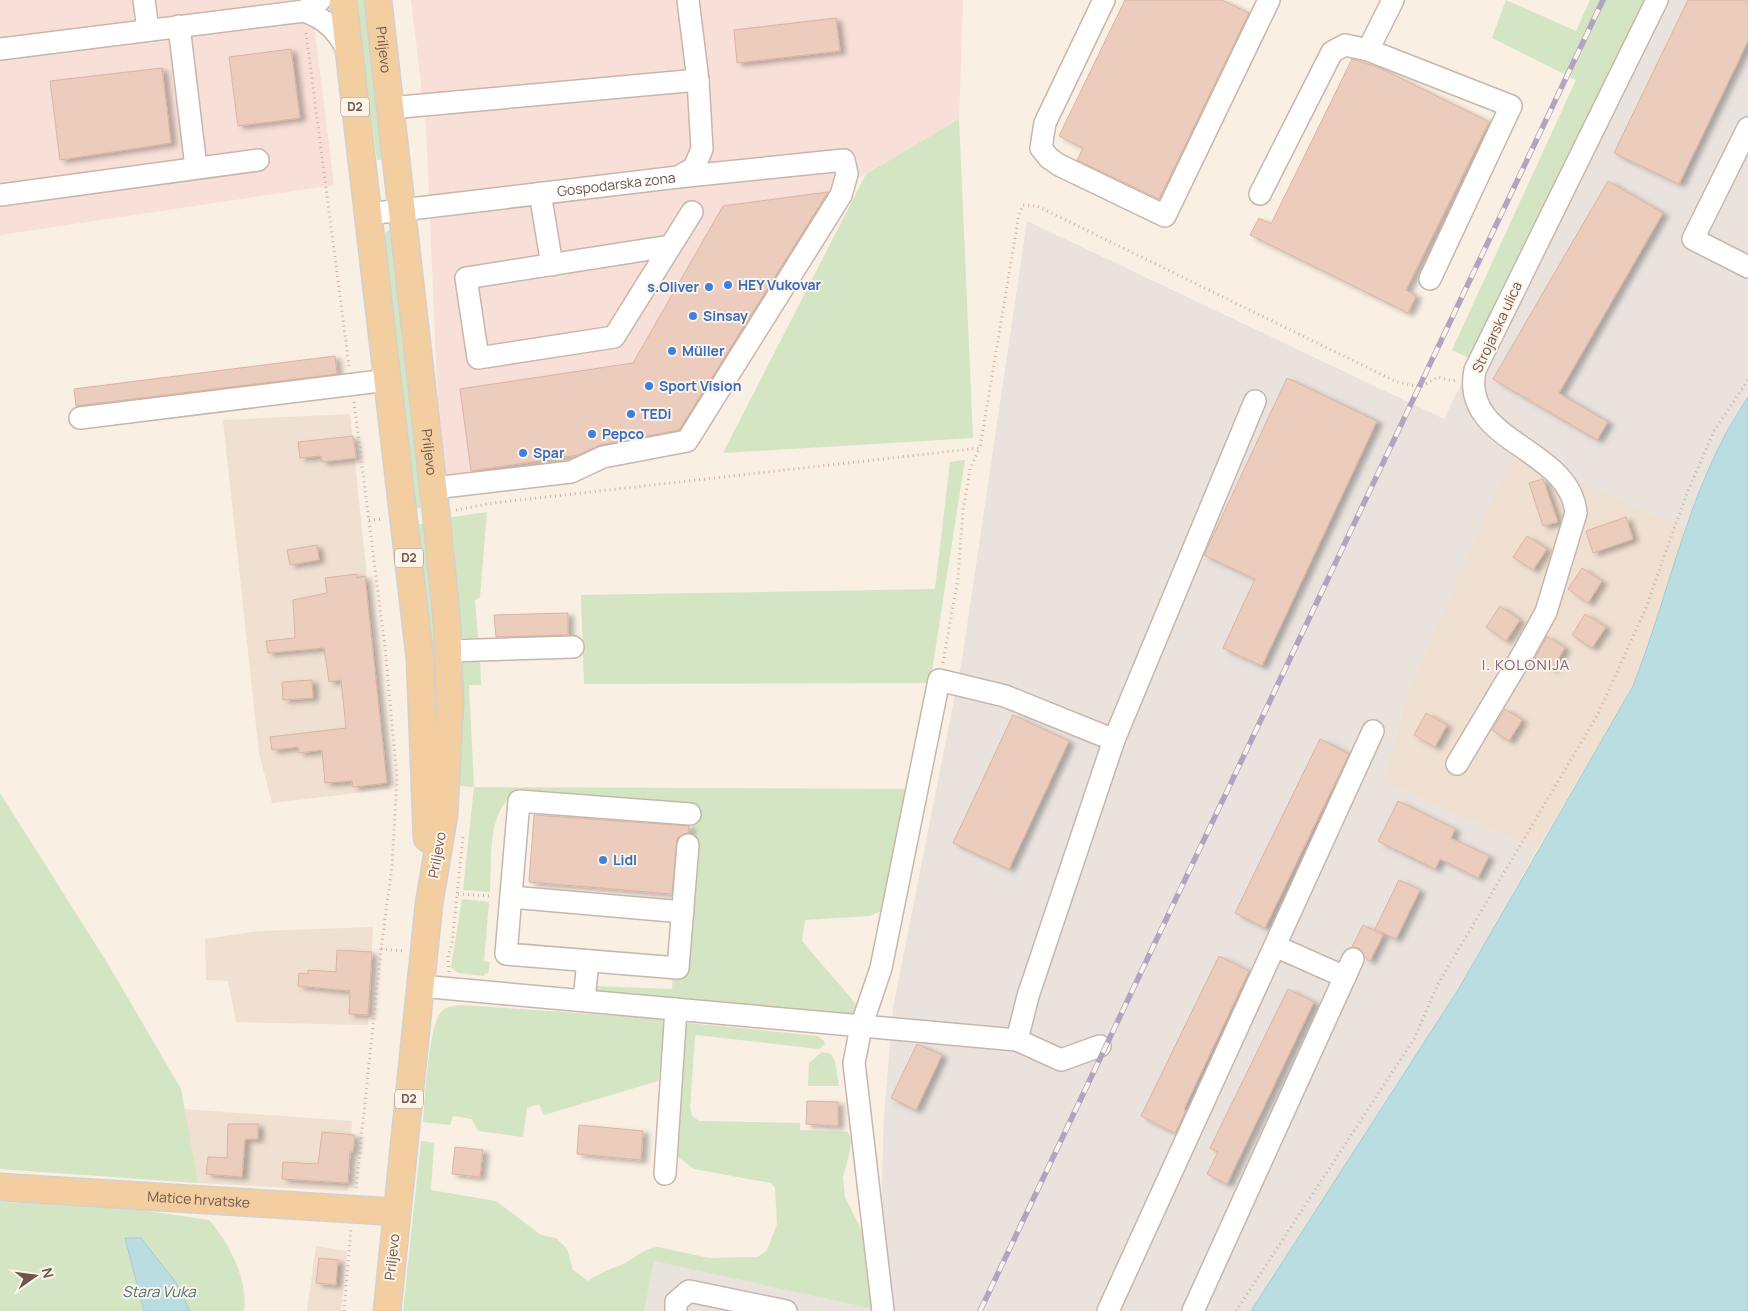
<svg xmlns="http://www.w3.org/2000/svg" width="1748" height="1311" font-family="Manrope,sans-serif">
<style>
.residential{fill:#f0e0d2}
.commercial{fill:#f8dfd7}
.industrial{fill:#e9e2dd}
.green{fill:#d3e5c3}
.water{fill:#b9dde0;stroke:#a1cdd1}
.building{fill:#ecccbd;stroke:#dcb39f;filter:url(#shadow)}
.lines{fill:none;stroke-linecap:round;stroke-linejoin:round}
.minor-casing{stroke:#c8b6ab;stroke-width:24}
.major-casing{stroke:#d6d0cd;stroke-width:29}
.path{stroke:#d0b0a1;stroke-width:3;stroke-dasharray:1 4;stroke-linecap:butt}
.minor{stroke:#fff;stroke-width:21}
.major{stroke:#f2cea1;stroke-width:26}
.rail-casing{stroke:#b1a3c1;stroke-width:5.5}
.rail{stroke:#fdf3e8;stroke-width:4;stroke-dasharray:11;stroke-linecap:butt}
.shop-dot{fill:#3f7fe0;stroke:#fdf3e8;stroke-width:2}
.labels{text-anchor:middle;stroke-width:4;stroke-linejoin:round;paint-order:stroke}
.shield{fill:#fdf3e8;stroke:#99857b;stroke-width:1}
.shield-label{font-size:12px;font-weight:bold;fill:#6e564c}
.street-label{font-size:14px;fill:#6e564c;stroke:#fdf3e8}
.shop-label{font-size:14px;font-weight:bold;fill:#366cbe;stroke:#fdf3e8;text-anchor:start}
.neighbourhood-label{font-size:15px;letter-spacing:1px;fill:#7a648b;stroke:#fdf3e8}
.water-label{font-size:15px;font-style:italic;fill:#457379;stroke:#fdf3e8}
</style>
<defs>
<filter id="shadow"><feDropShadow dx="5.5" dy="3" stdDeviation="2.5" flood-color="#0004"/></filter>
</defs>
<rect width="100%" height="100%" fill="#f9efe2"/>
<g class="residential">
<polygon points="350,414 389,789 272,803 259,753 223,420"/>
<polygon points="1513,452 1685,528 1651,641 1633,686 1537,850 1383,782 1408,692"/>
<polygon points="373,927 368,1025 236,1022 228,981 206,980 205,939 260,931"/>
<polygon points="183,1109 352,1121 348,1191 198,1183"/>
<polygon points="316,1246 347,1251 341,1311 307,1311"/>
</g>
<g class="commercial">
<polygon points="0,0 311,0 334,185 0,235"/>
<polygon points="411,0 963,0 959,119 836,191 682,437 441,478 426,126"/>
</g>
<polygon class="industrial" points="1649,0 1748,0 1748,397 1735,415 1716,455 1685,528 1513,453 1408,692 1383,782 1537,850 1458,990 1251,1311 644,1311 654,1261 878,1310 884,1117 893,1008 962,660 1027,221 1444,419"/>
<g class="green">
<polygon points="356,0 369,0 387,159 377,160"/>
<polygon points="1506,0 1576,31 1590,0 1649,0 1473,360 1452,350 1576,80 1492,38"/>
<polygon points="959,119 973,438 723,453 866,174"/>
<polygon points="390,230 394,231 426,507 413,509 381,235"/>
<polygon points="965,460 930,683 584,684 581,595 935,589 950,462"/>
<polygon points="487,512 480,597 475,600 478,638 457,638 446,518"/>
<polygon points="428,523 436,605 440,773 415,525"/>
<path d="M480 656 481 685H469L474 787 912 789 885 909 870 916 805 920 802 941 856 1004 857 1011 854 1014 597 994 595 986 672 989 673 976 683 966 694 804 517 793C486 809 492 861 490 892L463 890 474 787 460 786 459 706 461 659Z"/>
<polygon points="0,793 108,964 181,1089 198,1183 0,1169"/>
<polygon points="462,899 489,902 484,961 490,962 488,974 485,973 484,976 458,973 451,967"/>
<path d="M461 1005 667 1019 658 1081 544 1115 539 1104 527 1108 523 1137 478 1131 472 1119 453 1116 450 1125 423 1122C425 1100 428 1022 443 1010 448 1006 455 1006 461 1005Z"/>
<path d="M689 1023 818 1036 824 1041 825 1044 819 1049 697 1035 695 1037 690 1108 692 1116 699 1121 800 1123V1130L848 1132 851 1140 850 1151 843 1177 845 1197 864 1235 873 1309 654 1261 644 1311H403L421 1141 434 1143 431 1190 496 1201 541 1235 556 1238 567 1249 573 1270 588 1281C600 1272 612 1269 625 1263 636 1257 645 1248 658 1247L709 1258 758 1257 767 1250 777 1224 775 1188 771 1183 694 1169 678 1157 675 1150 684 1024Z"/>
<polygon points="822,1052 831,1054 835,1061 839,1086 808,1086 809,1063"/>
<path d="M0 1202 120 1207 209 1220C229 1243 248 1279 244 1311H0Z"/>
</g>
<g class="water">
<path d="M1748 397V1311H1251L1458 990 1633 686C1671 590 1689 483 1748 397Z"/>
<polygon points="125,1238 141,1238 177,1284 190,1311 144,1311"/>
</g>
<g class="building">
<polygon points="1125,0 1222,0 1249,13 1159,199 1077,160 1083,148 1059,136"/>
<polygon points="1688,0 1748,0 1748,41 1679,184 1614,153"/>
<polygon points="836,18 840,51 737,63 734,30"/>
<polygon points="291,49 300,118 238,126 229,57"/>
<polygon points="1352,59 1380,68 1489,122 1406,290 1416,296 1408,313 1250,235 1259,218 1271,224"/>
<polygon points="162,68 171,143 60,160 50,81"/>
<polygon points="1608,181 1663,213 1559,393 1608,422 1597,440 1493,379"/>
<polygon points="828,192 679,430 600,445 578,455 471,471 460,389 633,363 723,206"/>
<polygon points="335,356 337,374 76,406 74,389"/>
<polygon points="1287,378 1377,421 1262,666 1223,648 1255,579 1204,555"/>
<polygon points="353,436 356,458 322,462 321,456 300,458 298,442"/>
<polygon points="1543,479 1558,522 1543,526 1529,483"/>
<polygon points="1626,517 1633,539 1593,553 1586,531"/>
<polygon points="1527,536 1547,549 1533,570 1513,557"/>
<polygon points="317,545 319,560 290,565 287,550"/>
<polygon points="1582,568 1602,581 1588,603 1568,589"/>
<polygon points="357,574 357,578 365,576 387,783 353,787 352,781 325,783 322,750 299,753 298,747 272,750 270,737 346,728 341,680 329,682 324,648 268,653 266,641 295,638 293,600 327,593 325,578"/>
<polygon points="1500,606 1520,620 1506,641 1486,627"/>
<polygon points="568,613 568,635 496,637 494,615"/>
<polygon points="1585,614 1606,627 1592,648 1572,635"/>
<polygon points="1547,636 1565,648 1552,669 1535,658"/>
<polygon points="312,680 313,698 283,700 282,682"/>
<polygon points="1505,709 1522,720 1509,741 1492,730"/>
<polygon points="1426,713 1447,725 1435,747 1414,735"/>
<polygon points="1013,715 1069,741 1009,869 953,843"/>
<polygon points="1320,739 1349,754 1265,928 1235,913"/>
<polygon points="1398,801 1455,829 1451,838 1489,856 1478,878 1440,859 1435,869 1378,841"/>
<polygon points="534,815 689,826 688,833 677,838 672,894 529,882"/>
<polygon points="1399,880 1420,890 1396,939 1375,929"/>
<polygon points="1363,925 1383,935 1370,961 1365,958 1359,948 1352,947"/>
<polygon points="337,950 372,952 368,1015 349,1014 350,991 298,986 299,973 308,974 308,970 336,972"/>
<polygon points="1219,956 1249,971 1184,1109 1186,1110 1175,1133 1141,1116"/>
<polygon points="1288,989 1314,1002 1227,1184 1207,1174 1218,1152 1210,1148"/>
<polygon points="917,1044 942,1055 916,1110 891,1098"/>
<polygon points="807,1101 838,1102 838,1126 806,1124"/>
<polygon points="228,1124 258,1124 258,1139 245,1139 242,1177 206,1174 208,1157 227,1158"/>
<polygon points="579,1125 643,1131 641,1160 577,1154"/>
<polygon points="322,1132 355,1135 353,1152 350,1152 348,1183 282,1179 283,1162 318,1164"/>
<polygon points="455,1147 483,1150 480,1177 452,1174"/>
<polygon points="319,1258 338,1260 336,1285 316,1283"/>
</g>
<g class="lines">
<g class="minor-casing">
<g id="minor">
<polyline points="144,0 148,30"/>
<polyline points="1104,0 1045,123 1041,148 1049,158 1059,165 1165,216 1269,0"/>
<path d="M304 11C326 19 337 30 348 51"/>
<polyline points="179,26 196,167"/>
<polyline points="0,49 304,11 320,0"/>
<polyline points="1368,50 1393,0"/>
<polyline points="390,108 698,80"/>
<polyline points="1748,128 1693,239 1748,267"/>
<polyline points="540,193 552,265"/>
<polyline points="1260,194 1332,52 1345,45 1368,50 1511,106 1430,279"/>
<polyline points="0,195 258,160"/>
<path id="s1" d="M368 214 678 177 694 168 702 149 698 80 688 0"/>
<polyline points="670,246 466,278 478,358 614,337 692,212"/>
<polyline points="80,418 388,380"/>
<polyline points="434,488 571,472 603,457 687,441 841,195 847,174 844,160 678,177"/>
<polyline points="448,651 573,647"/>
<path d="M1457 764 1524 652 1546 612 1576 513C1570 447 1460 443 1475 370L1657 0"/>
<polyline points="688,845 678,968 506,954 519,801 690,814"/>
<polyline points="511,897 683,912"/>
<polyline points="1275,946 1345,977"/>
<polyline points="420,986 1017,1040 1061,1060 1100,1046"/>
<polyline points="584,1000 588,961"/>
<polyline points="1017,1040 1028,996 1114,740 1255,401"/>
<polyline points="665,1174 676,1009"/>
<polyline points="676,1311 676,1302 689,1291 786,1311"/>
<polyline points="883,1311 854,1063 861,1027 881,968 939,680 1005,696 1114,740"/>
<polyline points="1108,1311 1373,731"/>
<polyline points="1193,1311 1353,959"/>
</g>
</g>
<g class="major-casing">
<g id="major">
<polyline points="343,0 420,659 427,838"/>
<path id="s2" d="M378 0 436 512 447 624 450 704 444 815 429 904 387 1311"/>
<path id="s3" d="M0 1187 397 1212"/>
</g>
</g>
<g class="path">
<polyline points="306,33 349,366"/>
<polyline points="354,402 385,648 397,777 392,867 381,949 356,1188"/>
<polyline points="456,510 493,503 980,448 1019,214 1023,205 1037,206 1397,382 1420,387 1438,377 1453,381 1457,379"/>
<polyline points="369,520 383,519"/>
<polyline points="943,663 958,578 963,511 970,469 979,449"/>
<polyline points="458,894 492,896"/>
<polyline points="381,949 405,951"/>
<polyline points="449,972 448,956 452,944 463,837"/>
<polyline points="344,1311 351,1229"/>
<polyline points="1236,1311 1414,1039 1438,984 1598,714 1645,610 1687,493 1714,431 1748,380"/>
</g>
<use href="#minor" class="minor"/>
<use href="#major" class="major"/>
<g class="rail-casing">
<polyline id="rail" points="980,1311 1603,0"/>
</g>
<use href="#rail" class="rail"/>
</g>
<g class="shop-dot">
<circle cx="728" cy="285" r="5"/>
<circle cx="709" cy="287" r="5"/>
<circle cx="693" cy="316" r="5"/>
<circle cx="672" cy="351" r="5"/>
<circle cx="649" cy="386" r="5"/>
<circle cx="631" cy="414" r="5"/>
<circle cx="592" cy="434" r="5"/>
<circle cx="523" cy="453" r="5"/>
<circle cx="603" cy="860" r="5"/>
</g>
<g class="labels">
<g class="shield">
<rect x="341" y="97.5" width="28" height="19" rx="4"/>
<rect x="395" y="548.5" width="28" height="19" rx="4"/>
<rect x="395" y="1089.5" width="28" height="19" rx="4"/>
</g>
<g class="shield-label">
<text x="355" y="111">D2</text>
<text x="409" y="562">D2</text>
<text x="409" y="1103">D2</text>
</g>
<g class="street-label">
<text dy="5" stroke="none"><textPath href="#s2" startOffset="50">Priljevo</textPath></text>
<text dy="5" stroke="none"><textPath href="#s1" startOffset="250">Gospodarska zona</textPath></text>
<text transform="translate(1497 327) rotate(-65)" y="5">Strojarska ulica</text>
<text dy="5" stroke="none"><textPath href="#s2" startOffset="455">Priljevo</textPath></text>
<text transform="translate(437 855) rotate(-80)" y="5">Priljevo</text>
<text dy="5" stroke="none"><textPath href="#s3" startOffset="199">Matice hrvatske</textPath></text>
<text transform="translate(392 1257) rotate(-84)" y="5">Priljevo</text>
</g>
<g class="shop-label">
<text x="738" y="290">HEY Vukovar</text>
<text x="699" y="292" text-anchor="end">s.Oliver</text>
<text x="703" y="321">Sinsay</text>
<text x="682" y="356">Müller</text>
<text x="659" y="391">Sport Vision</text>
<text x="641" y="419">TEDi</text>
<text x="602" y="439">Pepco</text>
<text x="533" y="458">Spar</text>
<text x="613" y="865">Lidl</text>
</g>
<g class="neighbourhood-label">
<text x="1526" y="670">I. KOLONIJA</text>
</g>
<g class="water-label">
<text x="159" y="1297">Stara Vuka</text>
</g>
</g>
<g transform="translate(35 1276) rotate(76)" stroke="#fdf3e8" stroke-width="4" paint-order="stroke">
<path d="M0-4L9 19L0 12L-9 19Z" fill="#6e564c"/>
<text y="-8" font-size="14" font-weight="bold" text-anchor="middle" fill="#6e564c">N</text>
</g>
</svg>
